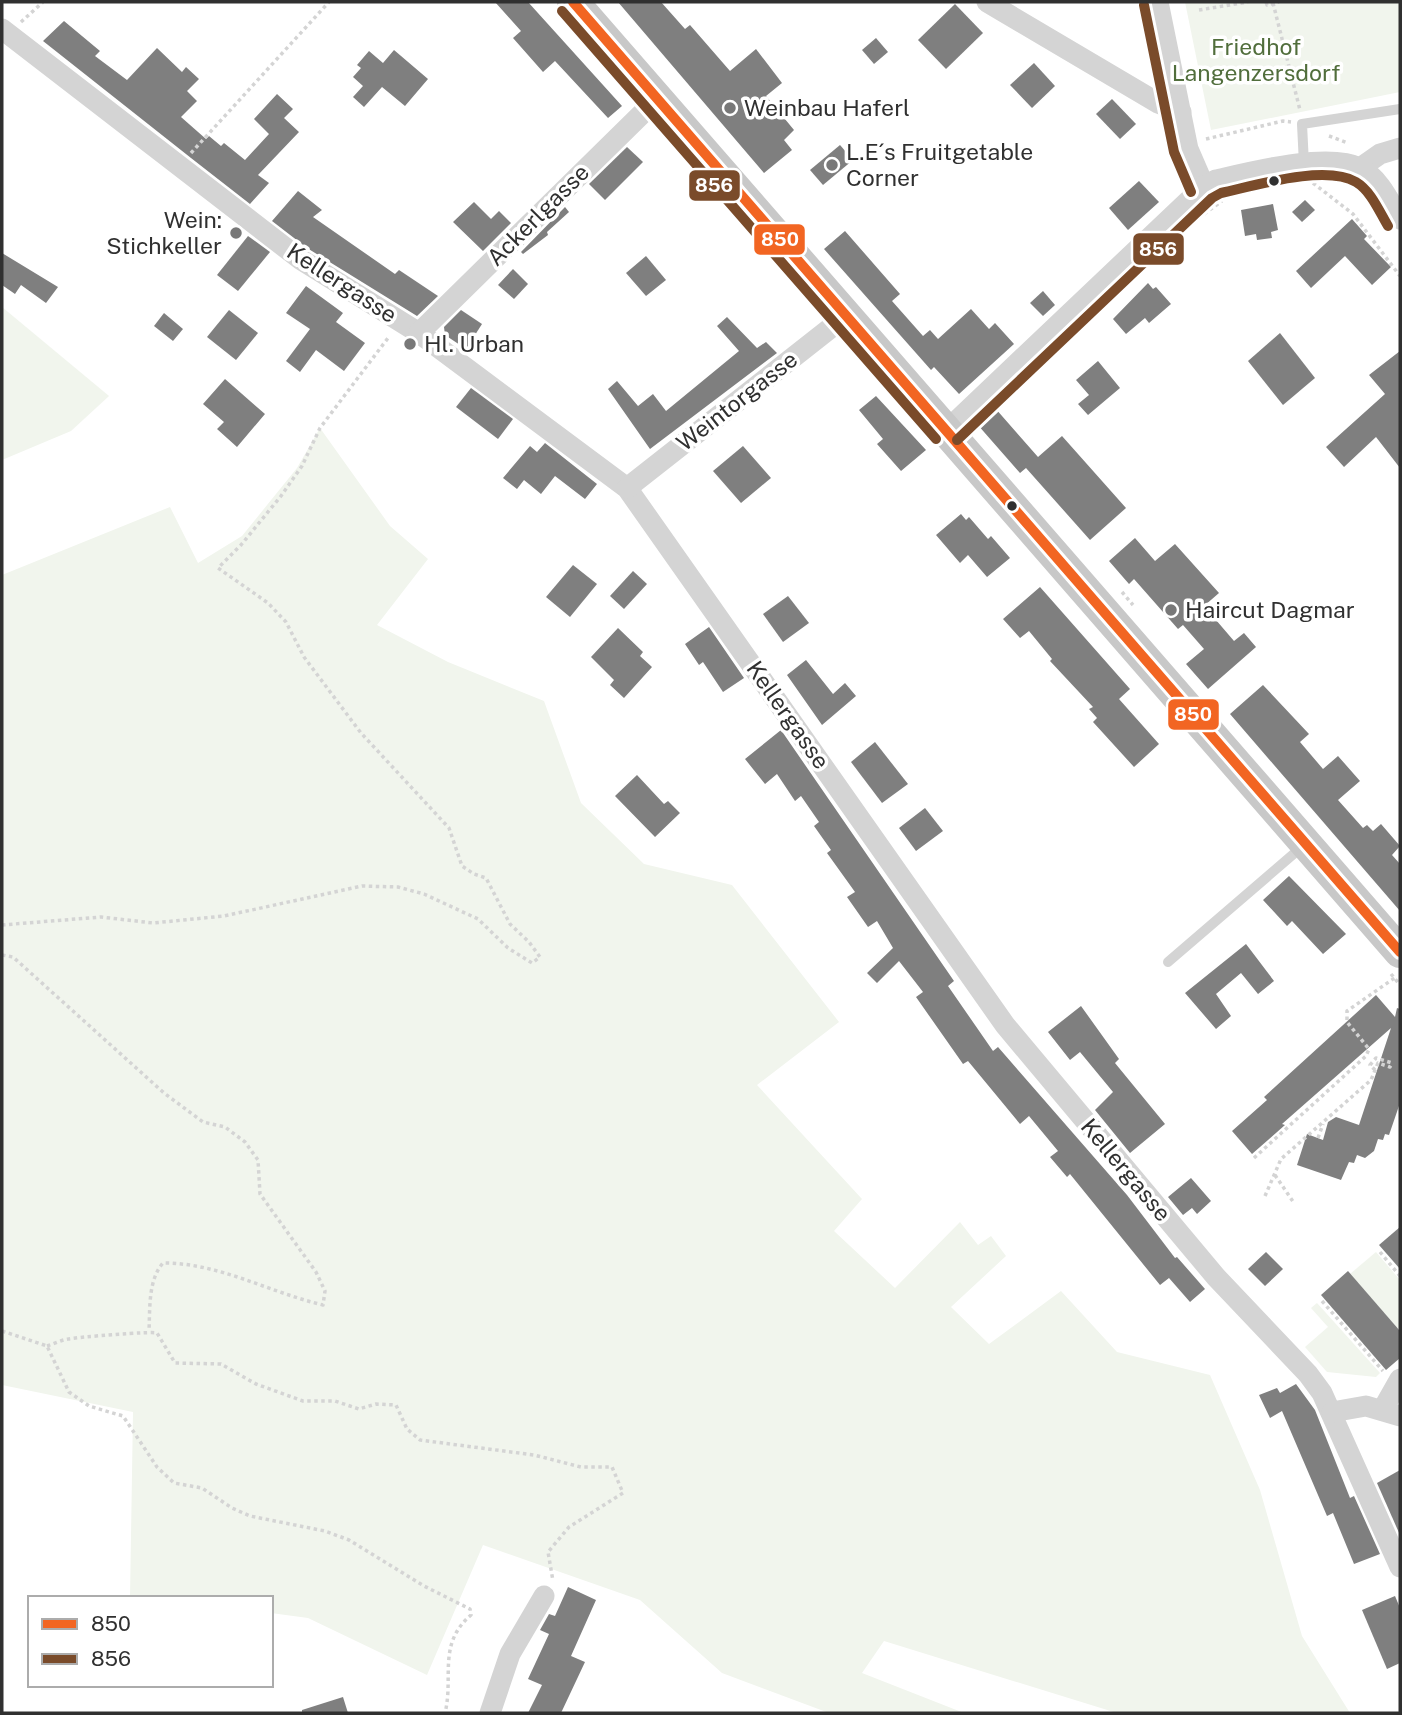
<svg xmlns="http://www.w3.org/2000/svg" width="1402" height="1715" font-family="'Public Sans',sans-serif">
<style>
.green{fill:#f1f5ed}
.building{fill:#7f7f7f}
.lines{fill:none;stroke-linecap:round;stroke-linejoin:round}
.path{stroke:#d4d4d4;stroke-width:3.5;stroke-dasharray:3.5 3.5;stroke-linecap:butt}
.lane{stroke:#d4d4d4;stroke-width:10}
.street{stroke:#d4d4d4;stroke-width:21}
.primary{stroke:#c8c8c8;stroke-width:32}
.bus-1-casing{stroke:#fff;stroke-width:16}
.bus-2-casing{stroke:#fff;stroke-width:16}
.bus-1{stroke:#f26522;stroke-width:10}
.bus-2{stroke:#7a4b2a;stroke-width:10}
.poi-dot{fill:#787878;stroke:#fff;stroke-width:2.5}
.bus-dot{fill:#303030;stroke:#fff;stroke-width:2.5}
.labels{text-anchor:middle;stroke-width:7;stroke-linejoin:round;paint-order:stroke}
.park-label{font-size:23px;fill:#516e3c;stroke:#fff}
.poi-label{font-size:23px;fill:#303030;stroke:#fff;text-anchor:start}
.street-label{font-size:23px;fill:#303030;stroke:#fff}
.line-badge{stroke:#fff;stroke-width:2.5}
.badge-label{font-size:19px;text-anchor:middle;font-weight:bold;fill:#fff}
</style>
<rect width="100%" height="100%" fill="#fff"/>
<g class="green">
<polygon points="1185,2 1400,2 1400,92 1211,130"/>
<polygon points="2,307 109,396 71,431 2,460"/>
<polygon points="320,428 390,526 428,559 377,625 448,662 544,701 581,803 644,864 732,885 839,1022 757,1085 862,1199 834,1231 895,1288 960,1222 978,1245 991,1236 1006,1256 951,1307 989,1344 1061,1291 1117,1352 1210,1375 1260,1490 1302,1636 1350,1713 1117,1713 884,1641 862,1673 964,1713 829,1713 722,1673 640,1600 483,1545 427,1675 308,1618 271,1613 271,1598 130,1598 133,1412 2,1385 2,575 170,507 198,563 242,536 297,468"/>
<polygon points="1376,1252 1400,1280 1400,1331 1350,1274"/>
<polygon points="1317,1303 1380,1373 1376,1377 1327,1372 1305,1347 1328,1327 1311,1308"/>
</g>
<g class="building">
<polygon points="495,2 528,2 622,106 608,118 555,61 543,72 513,38 521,31"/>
<polygon points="618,2 661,2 685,29 690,25 730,71 756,49 782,83 766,96 794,130 784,140 792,150 764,173"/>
<polygon points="955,4 983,33 946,69 918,40"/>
<polygon points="64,21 100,51 95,56 127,80 157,48 182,72 186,67 199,79 187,91 197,101 181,117 206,139 209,136 221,146 224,143 245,160 269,134 254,119 277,94 293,109 284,118 299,132 258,175 269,183 250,204 191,158 43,41"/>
<polygon points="876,38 888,52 874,64 862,50"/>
<polygon points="394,50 428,79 405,106 382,87 364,107 353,97 363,86 353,77 361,68 357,65 369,51 383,63"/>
<polygon points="1034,63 1055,86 1032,108 1010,85"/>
<polygon points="1112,99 1136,124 1120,139 1096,114"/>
<polygon points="840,145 853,160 823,185 810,170"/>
<polygon points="627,147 643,162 605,200 589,184"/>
<polygon points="1139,181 1159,202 1128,230 1109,208"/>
<polygon points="298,191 322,210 313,217 395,274 399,270 438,296 417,316 307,248 272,221"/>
<polygon points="1305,200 1315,210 1302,222 1292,212"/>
<polygon points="474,202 491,219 499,211 511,223 483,251 453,222"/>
<polygon points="1273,204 1278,230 1271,232 1272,238 1257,240 1256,234 1245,236 1241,210"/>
<polygon points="565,207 569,212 547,232 548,235 523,254 521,252"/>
<polygon points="1352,219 1367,236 1364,239 1391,267 1372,285 1345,256 1311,288 1296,271"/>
<polygon points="845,231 900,294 892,301 923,336 930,330 938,339 971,309 989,329 995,323 1014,344 959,394 934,367 931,370 824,249"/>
<polygon points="248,236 270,252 238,291 217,275"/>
<polygon points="2,253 58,287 46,303 21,285 15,294 2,285"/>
<polygon points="646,256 666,280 646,296 626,273"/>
<polygon points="513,269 528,284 514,299 498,285"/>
<polygon points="1148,283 1153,289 1156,287 1171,304 1149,323 1145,318 1126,334 1113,319"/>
<polygon points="306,286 343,313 336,322 365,343 344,371 316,350 300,372 286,361 310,329 286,313"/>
<polygon points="1043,291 1055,305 1043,316 1030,303"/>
<polygon points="229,310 258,333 236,360 207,337"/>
<polygon points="461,310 482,324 466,349 445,335 444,327"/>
<polygon points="164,313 183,329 173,341 154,326"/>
<polygon points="727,317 757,348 766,342 777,353 650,449 608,389 617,381 638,406 653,394 666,411 739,351 717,326"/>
<polygon points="1280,333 1315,378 1283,405 1248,361"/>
<polygon points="1400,351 1400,468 1376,437 1344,467 1326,447 1385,394 1369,375"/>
<polygon points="1098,361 1120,388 1088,415 1078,404 1089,395 1076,380"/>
<polygon points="225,379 265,414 237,447 217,429 224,422 203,404"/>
<polygon points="471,388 513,419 498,439 456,407"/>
<polygon points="876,396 926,450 901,471 877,444 883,439 859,410"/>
<polygon points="995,408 1038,457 1062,436 1126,508 1090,540 1026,468 1020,473 977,424"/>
<polygon points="545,443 597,484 585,499 555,476 541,494 524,480 517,489 503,478 530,446 537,452"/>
<polygon points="743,446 771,478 741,503 713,471"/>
<polygon points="961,514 966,520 969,517 988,539 991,536 1010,558 987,577 968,555 960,563 936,535"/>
<polygon points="1135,538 1155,561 1175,544 1219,593 1204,606 1234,641 1244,633 1256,647 1208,689 1186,664 1204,649 1183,625 1178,629 1134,579 1129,584 1109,561"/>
<polygon points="573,565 597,584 570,617 546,597"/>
<polygon points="633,571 647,584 624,609 610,596"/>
<polygon points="1040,587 1130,689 1119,699 1159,744 1134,767 1093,722 1097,718 1089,709 1093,707 1050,661 1052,659 1029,631 1020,638 1003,619"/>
<polygon points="788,596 809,623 783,642 763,614"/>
<polygon points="709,627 744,678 723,692 703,662 699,665 685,644"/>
<polygon points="618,628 643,652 640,656 652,667 624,698 610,685 614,680 591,657"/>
<polygon points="806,660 833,694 845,683 856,696 822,725 787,675"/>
<polygon points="1263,685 1309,734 1300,742 1323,769 1338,756 1360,781 1338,800 1363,828 1367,825 1373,831 1381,824 1400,846 1392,855 1400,864 1400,911 1230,714"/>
<polygon points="781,730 954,981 948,986 993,1051 998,1047 1127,1195 1175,1258 1177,1257 1205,1289 1190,1302 1169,1278 1160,1285 1070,1174 1067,1177 1050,1157 1058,1151 1029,1116 1020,1124 968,1061 963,1064 916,997 923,992 899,961 877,983 867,973 893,948 877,921 868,927 847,897 855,892 827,853 831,850 814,826 819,822 801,796 795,801 777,774 765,784 745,759"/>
<polygon points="875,742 908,784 882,803 851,762"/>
<polygon points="637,775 664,804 668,801 680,813 655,837 615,796"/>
<polygon points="925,808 943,831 916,851 899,828"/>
<polygon points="1289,876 1346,934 1323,954 1292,921 1287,926 1263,900"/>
<polygon points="1246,944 1274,981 1258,994 1241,973 1216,994 1231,1016 1216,1029 1185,993"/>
<polygon points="1376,995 1395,1017 1397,1008 1400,1009 1400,1103 1389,1135 1385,1134 1383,1140 1378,1139 1374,1151 1365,1158 1357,1155 1354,1163 1349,1162 1341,1180 1297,1165 1307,1134 1323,1140 1328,1122 1336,1117 1359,1125 1391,1028 1282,1124 1285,1125 1252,1154 1232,1131 1267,1100 1264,1097"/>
<polygon points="1081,1006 1119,1059 1115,1063 1165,1124 1130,1153 1095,1110 1113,1092 1080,1052 1070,1060 1048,1032"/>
<polygon points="1191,1178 1211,1201 1197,1214 1192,1208 1183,1215 1168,1197"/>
<polygon points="1400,1227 1400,1269 1379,1245"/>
<polygon points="1266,1252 1283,1269 1265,1286 1248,1269"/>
<polygon points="1348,1271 1400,1331 1400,1358 1386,1370 1321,1295"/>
<polygon points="1296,1384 1315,1410 1350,1498 1354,1496 1380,1554 1354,1564 1333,1513 1327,1516 1282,1411 1270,1418 1259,1395 1277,1388 1280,1393"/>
<polygon points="1400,1470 1400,1535 1377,1483"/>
<polygon points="568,1587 596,1600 571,1656 585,1662 561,1713 528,1713 542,1685 528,1679 549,1634 540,1630 549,1614 555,1616"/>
<polygon points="1395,1596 1400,1608 1400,1663 1387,1669 1362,1610"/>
<polygon points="343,1697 348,1713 302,1713 302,1710"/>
</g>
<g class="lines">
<g class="path">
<polyline points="1266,2 1267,5 1279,2"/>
<polyline points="1273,3 1300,110"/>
<polyline points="1199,10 1248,2"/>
<polyline points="21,22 43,2"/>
<polyline points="1329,136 1348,143"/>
<polyline points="1206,139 1283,121 1291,122"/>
<polyline points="191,153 329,2"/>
<polyline points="1313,183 1353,214 1400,276"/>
<polyline points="1204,214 1222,201"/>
<polyline points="1122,592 1133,605"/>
<polyline points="2,925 101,917 153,923 224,916 362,886 398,887 424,894 478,919 508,948 532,963 540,957 529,942 510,924 486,878 474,874 462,866 449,828 361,733 304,657 286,622 268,603 218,568 241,545 281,496 302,466 320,428 388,338"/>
<path d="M2 955 13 957 164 1093 203 1122 225 1127 245 1142 258 1160 260 1194 316 1272 325 1291 323 1305C268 1292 220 1263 163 1263 148 1280 150 1309 149 1331"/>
<polyline points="1391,974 1400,985"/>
<polyline points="1375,1070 1370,1065 1376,1058 1392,1063"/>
<polyline points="1318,1138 1323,1124"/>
<polyline points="1254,1158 1366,1056 1369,1049 1347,1022 1347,1011 1396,977"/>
<polyline points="1275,1175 1294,1203"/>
<polyline points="1265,1196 1281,1159 1371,1080 1378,1063 1390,1067 1392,1063"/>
<polyline points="1380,1252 1400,1276"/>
<polyline points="1322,1301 1383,1371"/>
<path d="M2 1331 47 1346 69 1392 89 1406 123 1416 157 1467 174 1483 202 1488 232 1508 250 1516 325 1531 349 1540 424 1586 470 1609 471 1615C437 1644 454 1677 445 1713"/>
<path d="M47 1346C54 1344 61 1340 68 1339 79 1337 152 1331 157 1333L175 1363 221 1364 256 1384 303 1401H335L359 1409 376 1404 396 1405 407 1429 420 1440 534 1455 581 1467H612L623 1493 569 1527 548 1552 553 1581"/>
</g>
<g class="lane">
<polyline points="1304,164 1302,124 1400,109"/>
<polyline points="1168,962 1304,845"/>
</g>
<g class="street">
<polyline points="987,2 1158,103 1181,112"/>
<polyline points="1158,2 1188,149 1204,186"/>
<polyline points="2,29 300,259 419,333 627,488 1005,1025 1216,1277 1308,1374 1322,1393 1400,1567"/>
<polyline points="1360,168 1380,154 1400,148"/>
<polyline points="419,333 658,98"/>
<path d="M947 430 1204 186 1216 180C1251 172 1328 152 1360 168 1379 178 1390 202 1400 219"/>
<polyline points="627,488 847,315"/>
<polyline points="1383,1409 1400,1379"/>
<polyline points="1332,1412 1366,1406 1400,1416"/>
<polyline points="490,1713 510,1654 544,1596"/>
</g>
<polyline class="primary" points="573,2 1400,952"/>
<g class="bus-1-casing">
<polyline id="bus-1" points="573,2 1400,952"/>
</g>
<g class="bus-2-casing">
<g id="bus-2">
<polyline points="1144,5 1174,152 1191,192"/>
<polyline points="562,11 936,439"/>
<path d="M957 440 1212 198 1221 193C1254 186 1325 164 1356 182 1371 191 1379 211 1388 226"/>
</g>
</g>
<use href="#bus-1" class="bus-1"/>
<use href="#bus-2" class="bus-2"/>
</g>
<g class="poi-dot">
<circle cx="730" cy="108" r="7"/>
<circle cx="832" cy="165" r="7"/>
<circle cx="236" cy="233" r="7"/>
<circle cx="410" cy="344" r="7"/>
<circle cx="1171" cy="610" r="7"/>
</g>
<g class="bus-dot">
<circle cx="1274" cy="181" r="6"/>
<circle cx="1012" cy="506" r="6"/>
</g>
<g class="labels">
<g class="park-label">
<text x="1256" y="55">Friedhof<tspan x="1256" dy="26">Langenzersdorf</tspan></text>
</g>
<g class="poi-label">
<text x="744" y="116">Weinbau Haferl</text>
<text x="846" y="160">L.E´s Fruitgetable<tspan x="846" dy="26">Corner</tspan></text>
<text x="222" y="228" text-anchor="end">Wein:<tspan x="222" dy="26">Stichkeller</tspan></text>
<text x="424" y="352">Hl. Urban</text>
<text x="1185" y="618">Haircut Dagmar</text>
</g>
<g class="street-label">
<text transform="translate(538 215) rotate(-45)" y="8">Ackerlgasse</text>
<text transform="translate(342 283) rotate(33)" y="8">Kellergasse</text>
<text transform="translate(737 401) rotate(-38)" y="8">Weintorgasse</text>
<text transform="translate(788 715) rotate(55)" y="8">Kellergasse</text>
<text transform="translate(1126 1170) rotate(50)" y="8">Kellergasse</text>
</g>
</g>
<g class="line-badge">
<rect x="688" y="169" width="53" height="33" rx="7" fill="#7a4b2a"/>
<rect x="753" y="223" width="53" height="33" rx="7" fill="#f26522"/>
<rect x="1132" y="232" width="53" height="34" rx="7" fill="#7a4b2a"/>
<rect x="1167" y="698" width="53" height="33" rx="7" fill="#f26522"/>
</g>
<g class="badge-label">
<text x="714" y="192">856</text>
<text x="780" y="246">850</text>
<text x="1158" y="256">856</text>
<text x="1193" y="721">850</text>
</g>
<rect width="1402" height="1715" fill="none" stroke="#303030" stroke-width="7"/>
<rect x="28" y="1596" width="245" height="91" fill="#ffffff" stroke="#acacac" stroke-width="2"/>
<rect x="42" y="1619" width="35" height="10" fill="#f26522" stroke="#acacac" stroke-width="2"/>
<text x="91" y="1631" font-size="21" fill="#303030">850</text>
<rect x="42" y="1654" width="35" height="10" fill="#7a4b2a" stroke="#acacac" stroke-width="2"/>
<text x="91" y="1666" font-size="21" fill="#303030">856</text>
</svg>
